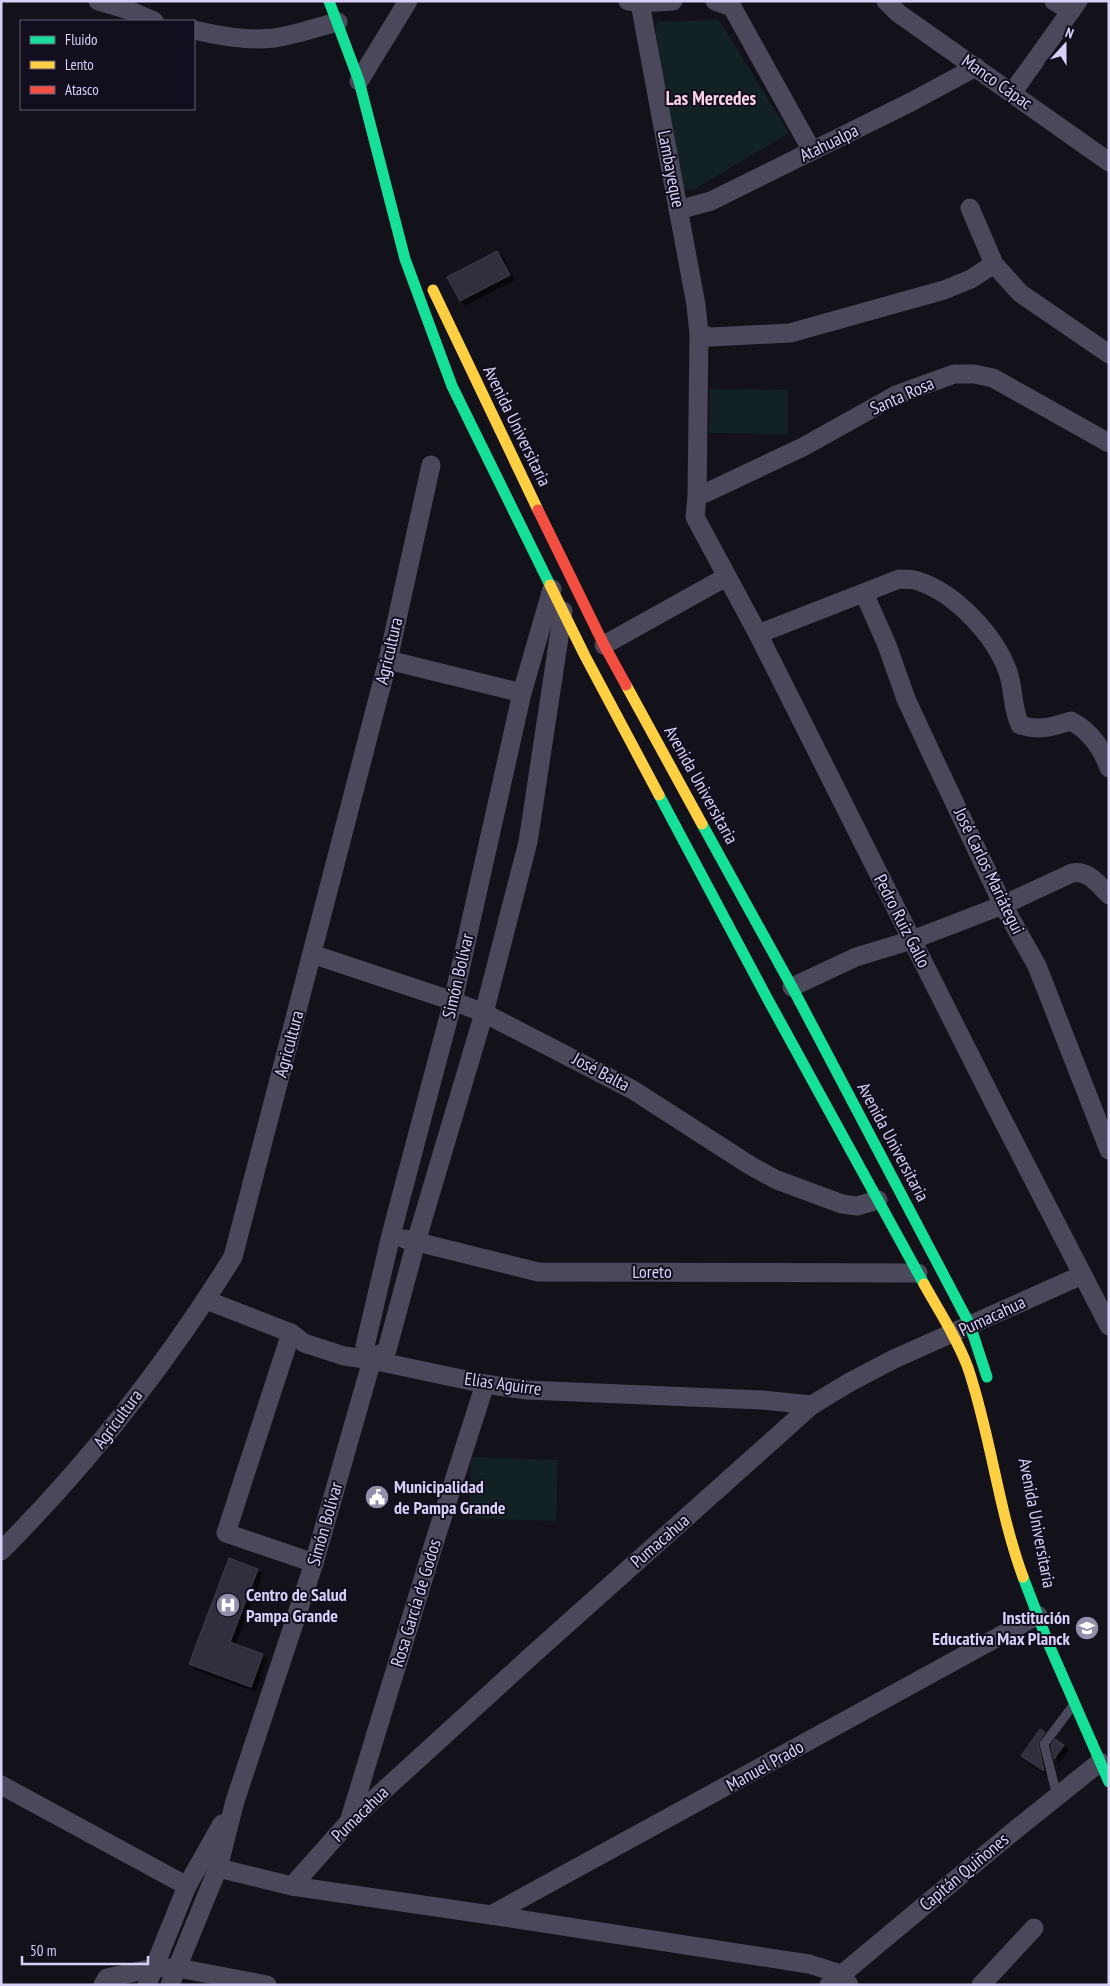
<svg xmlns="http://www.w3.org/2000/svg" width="1110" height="1986" font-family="'PT Sans Narrow',sans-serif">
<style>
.green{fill:#122224}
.building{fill:#322f3c;stroke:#413c4d;filter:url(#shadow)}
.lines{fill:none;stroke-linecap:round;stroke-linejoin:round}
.lane{stroke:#4a485a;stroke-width:9}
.street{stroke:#4a485a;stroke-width:19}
.fast{stroke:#16e098;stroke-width:11}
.slow{stroke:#ffcf43;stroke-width:11}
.jam{stroke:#f24e42;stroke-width:11}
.labels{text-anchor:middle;stroke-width:4;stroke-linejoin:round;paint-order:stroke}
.street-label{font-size:18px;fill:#d9d0f9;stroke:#120e1d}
.poi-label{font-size:18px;font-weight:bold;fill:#d9d0f9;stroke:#120e1d;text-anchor:start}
.neighbourhood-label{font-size:19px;font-weight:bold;fill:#fad2e7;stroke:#120e1d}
</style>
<defs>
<filter id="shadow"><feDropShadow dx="4.5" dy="4.5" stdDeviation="0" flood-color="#0009"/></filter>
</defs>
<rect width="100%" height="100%" fill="#13121a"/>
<g class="green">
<polygon points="716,20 721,23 789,133 693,190 685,189 680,185 655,28 658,22"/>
<polygon points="710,389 788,390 788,434 709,433"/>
<polygon points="471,1457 558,1460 556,1521 469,1518"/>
</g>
<g class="building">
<polygon points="497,251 510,275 460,301 447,277"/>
<polygon points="229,1558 258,1569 230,1642 263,1654 251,1687 189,1664"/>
<polygon points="1040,1729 1045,1732 1038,1743 1044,1771 1021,1756"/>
<polygon points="1055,1739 1064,1745 1054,1759 1051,1745"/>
</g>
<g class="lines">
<polyline class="lane" points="1057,1796 1044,1744 1072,1707"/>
<g class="street">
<polyline points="98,1 128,10 154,21"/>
<polyline points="628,1 640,3 673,1"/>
<polyline points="715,1 732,7 812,151"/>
<polyline points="886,1 898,13 1109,162"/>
<polyline points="1054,1 1071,11"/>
<polyline points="640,3 696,305 699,334 697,497 695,517 758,634 995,1105 1109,1326"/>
<path d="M194 30C220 36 247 41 274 38 296 35 317 27 338 22"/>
<polyline points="359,81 408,1"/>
<polyline points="1012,93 1078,1"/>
<polyline points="970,208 994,264 1020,293 1109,354"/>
<polyline points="678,210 711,201 911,102 976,67"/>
<polyline points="699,334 711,337 790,333 944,290 971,279 994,264"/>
<polyline points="697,497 803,447 896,395 954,374 974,374 993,378 1109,443"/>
<polyline points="864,593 887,645 906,699 932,755 1003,905 1037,966 1109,1150"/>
<path d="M758 634 899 579C905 579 912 579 918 581 955 593 995 635 1008 672 1014 690 1012 708 1020 725 1040 731 1052 727 1071 721 1090 731 1102 748 1109 768"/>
<polyline points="604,645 726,577"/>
<polyline points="388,660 522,693"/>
<polyline points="312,954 453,1001 484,1013 633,1090 751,1166 777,1180 842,1204 857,1206 878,1200"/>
<path d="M792 987 856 957 912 940 1003 905 1072 873C1089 870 1098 884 1109 895"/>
<polyline points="405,1239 538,1272 918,1273"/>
<polyline points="206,1300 291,1333 304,1343 344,1356 372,1360 485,1384 527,1390 762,1400 812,1405"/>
<polyline points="291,1333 226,1533 314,1563"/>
<polyline points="372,1360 365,1346 391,1235 453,1001 522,693 552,589"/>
<path d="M1 1551C89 1463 167 1363 233 1257L388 660 431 465"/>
<polyline points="1,1785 187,1886"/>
<polyline points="349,1822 435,1540 485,1384"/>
<polyline points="218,1868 292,1886 491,1915 809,1964 841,1974 849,1985"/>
<polyline points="292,1886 348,1823 529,1658 812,1405 850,1382 894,1359 1082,1275"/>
<polyline points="491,1915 1038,1615"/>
<polyline points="103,1985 107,1978 154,1968 178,1968 267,1985"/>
<polyline points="147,1985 187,1886 222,1824"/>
<polyline points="170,1985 218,1868 235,1801 314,1563 372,1360 387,1350 416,1242 484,1013 528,842 563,611"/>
<polyline points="829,1985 1009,1835 1100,1762"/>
<polyline points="981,1985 1034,1928"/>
</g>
<g class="fast">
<polyline points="329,1 359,81 405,259 452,386 550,585"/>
<polyline points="659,795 766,996 924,1284"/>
<polyline points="702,824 792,987 970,1325 987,1377"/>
<polyline points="1023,1577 1049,1645 1109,1782"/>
</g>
<g class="slow">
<polyline points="433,290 538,510"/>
<polyline points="550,585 585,656 659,795"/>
<polyline points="626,685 702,824"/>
<path d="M924 1284C939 1311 957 1338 968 1368 991 1436 998 1509 1023 1577"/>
</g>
<polyline class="jam" points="538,510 604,645 626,685"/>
</g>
<defs>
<g id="civic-disc" transform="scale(1.25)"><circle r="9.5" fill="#948eab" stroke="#120e1d"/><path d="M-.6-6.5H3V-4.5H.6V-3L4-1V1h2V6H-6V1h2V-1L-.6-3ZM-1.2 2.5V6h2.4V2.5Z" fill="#fff"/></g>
<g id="hospital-disc" transform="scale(1.25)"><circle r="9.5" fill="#948eab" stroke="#120e1d"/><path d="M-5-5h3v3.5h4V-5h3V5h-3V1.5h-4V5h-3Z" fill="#fff"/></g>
<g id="school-disc" transform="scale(1.25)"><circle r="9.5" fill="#948eab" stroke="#120e1d"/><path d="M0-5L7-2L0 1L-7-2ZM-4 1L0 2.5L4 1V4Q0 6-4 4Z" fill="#fff"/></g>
</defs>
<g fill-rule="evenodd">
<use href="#civic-disc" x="377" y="1497"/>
<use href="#hospital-disc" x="228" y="1605"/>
<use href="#school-disc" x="1087" y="1628"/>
</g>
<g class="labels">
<g class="street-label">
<text transform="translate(997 82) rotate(35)" y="6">Manco Cápac</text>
<text transform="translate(829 143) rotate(-26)" y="6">Atahualpa</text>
<text transform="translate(671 169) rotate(79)" y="6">Lambayeque</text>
<text transform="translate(902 396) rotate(-24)" y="6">Santa Rosa</text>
<text transform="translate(517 426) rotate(64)" y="6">Avenida Universitaria</text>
<text transform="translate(389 651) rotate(-77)" y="6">Agricultura</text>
<text transform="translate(701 785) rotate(61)" y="6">Avenida Universitaria</text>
<text transform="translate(989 871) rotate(64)" y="6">José Carlos Mariátegui</text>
<text transform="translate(902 921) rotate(63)" y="6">Pedro Ruiz Gallo</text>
<text transform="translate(458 976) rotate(-77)" y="6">Simón Bolívar</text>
<text transform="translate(289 1044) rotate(-75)" y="6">Agricultura</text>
<text transform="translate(601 1072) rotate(28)" y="6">José Balta</text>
<text transform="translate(893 1142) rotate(62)" y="6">Avenida Universitaria</text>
<text x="652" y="1278">Loreto</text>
<text transform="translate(992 1316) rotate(-25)" y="6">Pumacahua</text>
<text transform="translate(503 1384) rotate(8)" y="6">Elías Aguirre</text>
<text transform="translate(118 1419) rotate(-53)" y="6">Agricultura</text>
<text transform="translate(1037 1523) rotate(79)" y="6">Avenida Universitaria</text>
<text transform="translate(325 1524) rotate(-74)" y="6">Simón Bolívar</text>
<text transform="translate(660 1541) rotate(-41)" y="6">Pumacahua</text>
<text transform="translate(416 1603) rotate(-73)" y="6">Rosa García de Godos</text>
<text transform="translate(765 1766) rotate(-29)" y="6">Manuel Prado</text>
<text transform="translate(360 1814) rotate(-44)" y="6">Pumacahua</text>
<text transform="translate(964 1872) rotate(-40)" y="6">Capitán Quiñones</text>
</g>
<g class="poi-label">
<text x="394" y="1493">Municipalidad<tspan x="394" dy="21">de Pampa Grande</tspan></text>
<text x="246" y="1601">Centro de Salud<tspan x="246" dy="21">Pampa Grande</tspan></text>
<text x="1070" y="1624" text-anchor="end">Institución<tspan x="1070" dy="21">Educativa Max Planck</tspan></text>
</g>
<g class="neighbourhood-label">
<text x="711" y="105">Las Mercedes</text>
</g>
</g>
<rect width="1110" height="1986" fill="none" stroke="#d9d0f9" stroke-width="5"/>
<rect x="20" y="20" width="175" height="90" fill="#120e1d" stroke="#625c75"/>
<rect x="30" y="36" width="25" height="8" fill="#16e098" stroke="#625c75"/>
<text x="65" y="45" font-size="15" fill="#d9d0f9">Fluido</text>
<rect x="30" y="61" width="25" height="8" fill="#ffcf43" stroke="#625c75"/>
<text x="65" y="70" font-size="15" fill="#d9d0f9">Lento</text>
<rect x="30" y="86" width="25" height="8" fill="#f24e42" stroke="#625c75"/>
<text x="65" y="95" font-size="15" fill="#d9d0f9">Atasco</text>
<g transform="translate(1065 45) rotate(21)" stroke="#120e1d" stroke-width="4" paint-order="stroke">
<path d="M0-4L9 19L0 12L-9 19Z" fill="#d9d0f9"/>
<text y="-8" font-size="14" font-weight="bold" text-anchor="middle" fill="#d9d0f9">N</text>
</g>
<path d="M22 1956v8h126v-8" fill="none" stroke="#d9d0f9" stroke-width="2.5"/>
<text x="30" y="1956" font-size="15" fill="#d9d0f9" stroke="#120e1d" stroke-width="4" paint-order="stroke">50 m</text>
</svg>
